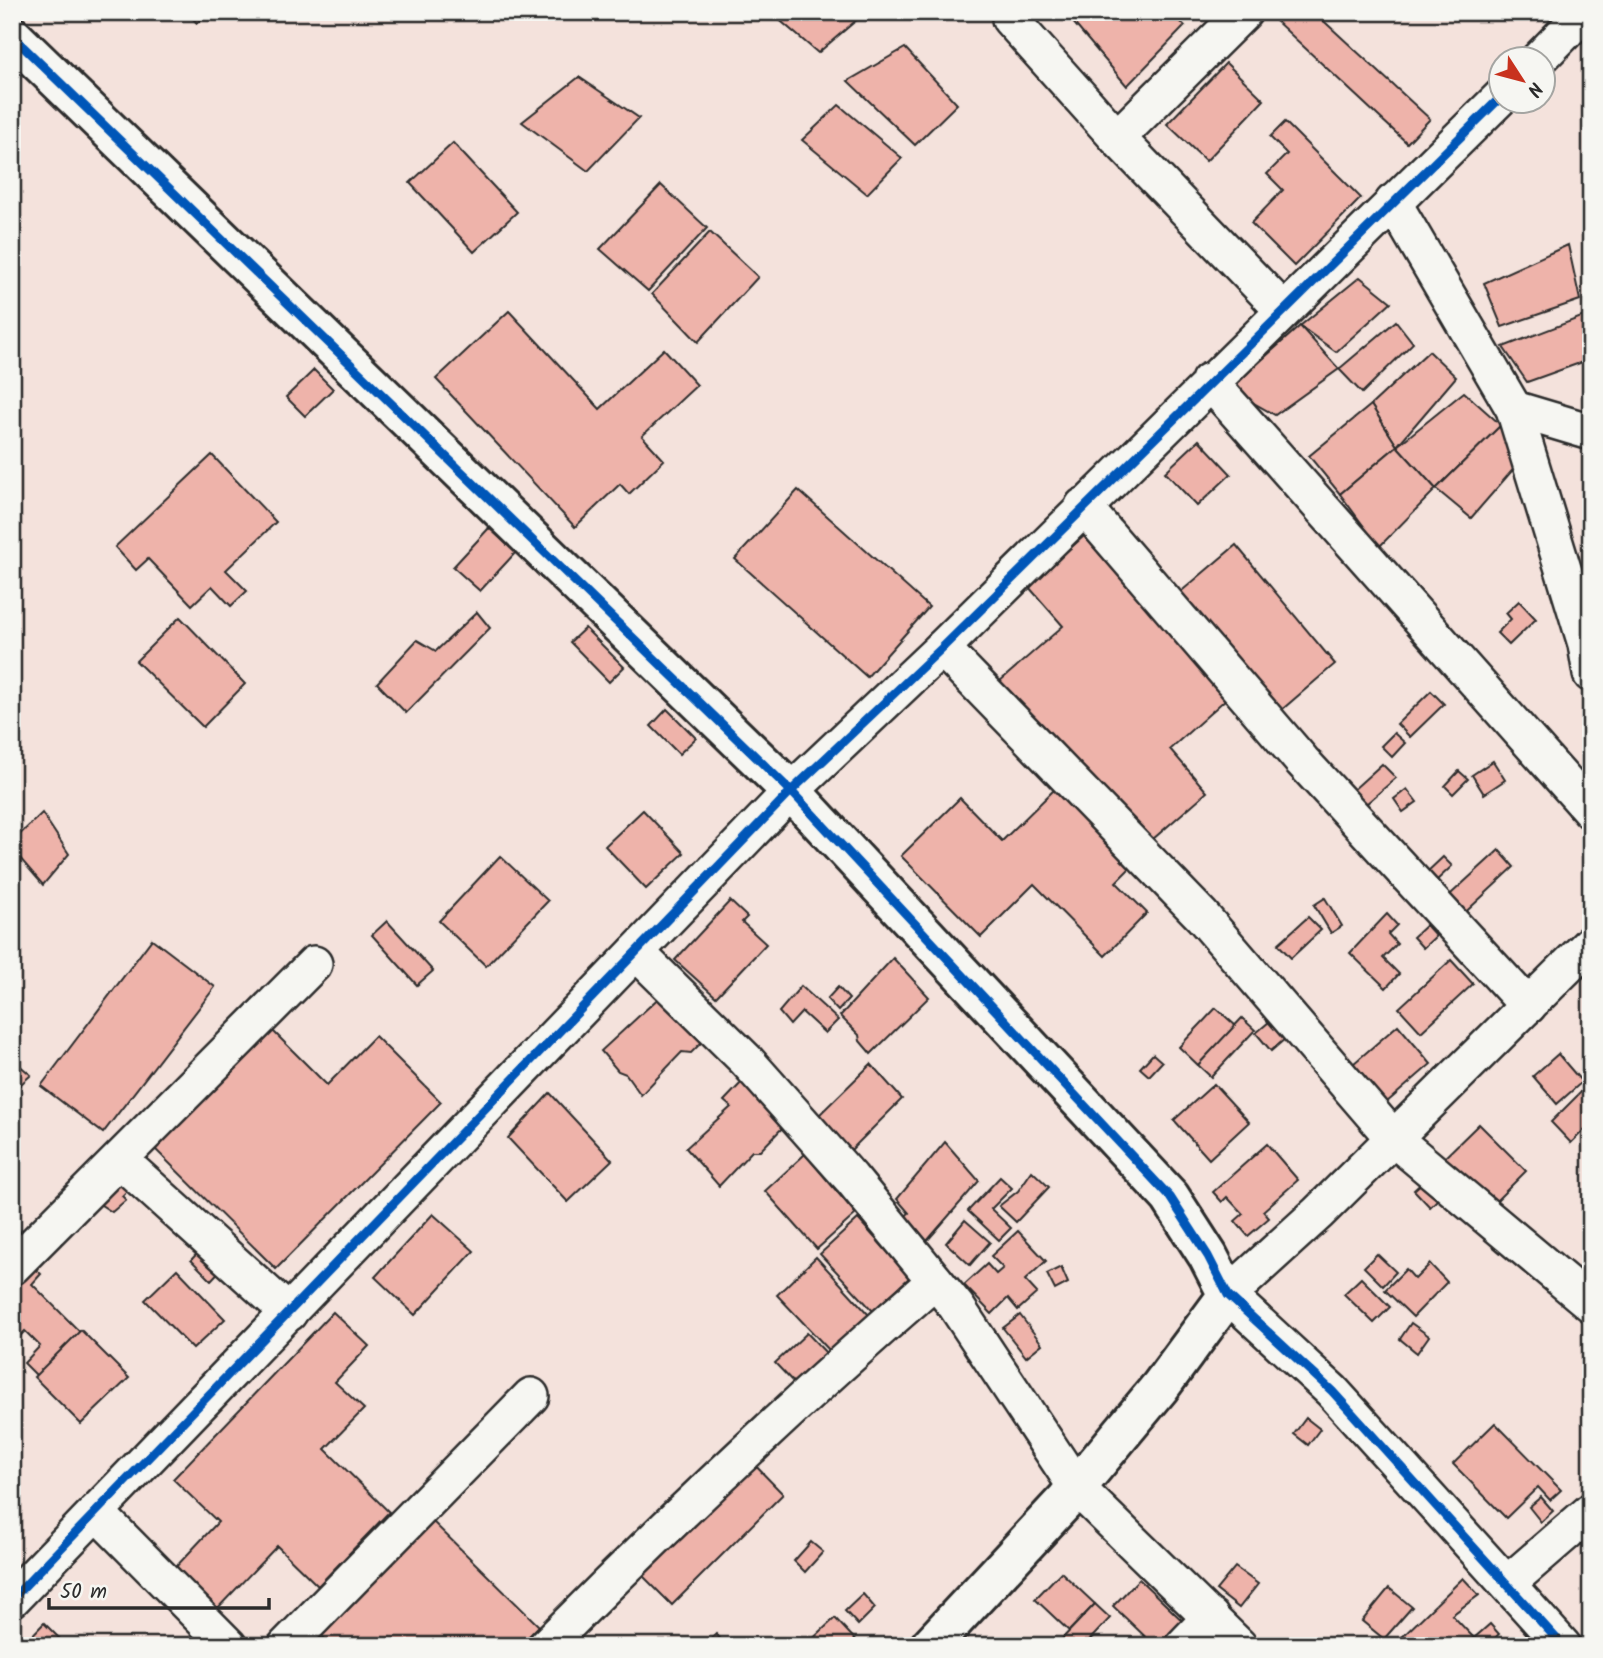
<svg xmlns="http://www.w3.org/2000/svg" width="1603" height="1658" font-family="Kalam,sans-serif">
<style>
.building{fill:#eeb3aa;stroke:#2b2b2b;stroke-width:2}
.lines{fill:none;stroke-linecap:round;stroke-linejoin:round}
.minor-casing{stroke:#2b2b2b;stroke-width:40}
.tertiary-casing{stroke:#2b2b2b;stroke-width:44}
.minor{stroke:#f6f6f2;stroke-width:35}
.tertiary{stroke:#f6f6f2;stroke-width:38}
.cycleway-casing{stroke:#f6f6f2;stroke-width:13}
.cycleway{stroke:#0057b8;stroke-width:9}
</style>
<rect width="100%" height="100%" fill="#f4e2dc"/>
<filter id="ink" filterUnits="userSpaceOnUse"><feTurbulence type="fractalNoise" baseFrequency=".0143" numOctaves="2"/><feDisplacementMap in="SourceGraphic" scale="14" xChannelSelector="R" yChannelSelector="G"/><feConvolveMatrix kernelMatrix="1 2 1 2 8 2 1 2 1" color-interpolation-filters="sRGB"/></filter>
<g filter="url(#ink)">
<g class="building">
<polygon points="186,12 209,12 197,23"/>
<polygon points="778,12 866,12 818,53 775,16"/>
<polygon points="1082,12 1171,12 1185,26 1127,86 1072,21"/>
<polygon points="1282,12 1314,12 1430,119 1407,143 1275,20"/>
<polygon points="905,48 957,104 915,145 848,81"/>
<polygon points="1226,63 1264,100 1206,161 1167,124"/>
<polygon points="579,77 639,118 588,171 522,122"/>
<polygon points="839,105 902,158 867,194 802,140"/>
<polygon points="1285,122 1361,198 1294,266 1251,223 1283,190 1267,174 1287,154 1270,137"/>
<polygon points="453,143 517,212 474,252 410,183"/>
<polygon points="661,185 707,228 648,291 600,249"/>
<polygon points="710,232 758,277 698,342 652,294"/>
<polygon points="1568,245 1580,300 1502,327 1484,283"/>
<polygon points="1360,277 1391,302 1336,352 1300,326"/>
<polygon points="509,311 600,409 664,349 697,385 642,436 664,460 629,494 620,484 575,527 436,379"/>
<polygon points="1584,316 1591,336 1591,359 1527,382 1503,347"/>
<polygon points="1396,321 1413,343 1362,393 1339,369"/>
<polygon points="1300,326 1339,369 1275,415 1229,389"/>
<polygon points="1429,351 1456,377 1397,446 1371,405"/>
<polygon points="314,370 333,389 305,416 286,397"/>
<polygon points="1464,392 1501,425 1436,489 1397,446"/>
<polygon points="1371,405 1397,446 1340,494 1309,456"/>
<polygon points="1501,425 1524,457 1471,518 1436,489"/>
<polygon points="1199,440 1231,474 1197,506 1165,472"/>
<polygon points="1397,446 1436,489 1379,547 1340,494"/>
<polygon points="212,455 276,522 226,570 247,591 231,606 212,586 192,605 148,559 136,570 115,547"/>
<polygon points="798,490 929,607 867,677 735,559"/>
<polygon points="489,528 516,552 480,591 453,567"/>
<polygon points="1084,536 1226,699 1170,749 1207,792 1145,846 1000,681 1063,626 1028,586"/>
<polygon points="1236,545 1335,664 1278,713 1178,594"/>
<polygon points="1519,601 1536,619 1509,645 1497,633 1511,619 1506,613"/>
<polygon points="477,612 490,628 406,713 377,683 417,640 436,651"/>
<polygon points="180,617 245,684 203,727 136,661"/>
<polygon points="585,628 624,667 609,682 570,642"/>
<polygon points="1431,691 1444,704 1410,737 1397,724"/>
<polygon points="667,709 696,738 679,754 651,726"/>
<polygon points="1394,733 1405,743 1392,757 1381,746"/>
<polygon points="1493,761 1505,780 1484,794 1472,775"/>
<polygon points="1382,764 1396,778 1366,804 1353,790"/>
<polygon points="1459,771 1468,779 1453,794 1445,786"/>
<polygon points="1057,787 1134,864 1116,882 1147,913 1105,956 1034,884 981,937 901,856 960,798 1002,841"/>
<polygon points="1407,789 1417,802 1403,812 1394,799"/>
<polygon points="643,810 684,853 646,889 605,846"/>
<polygon points="42,813 69,854 43,885 12,849 12,842"/>
<polygon points="1499,850 1514,867 1457,920 1441,903"/>
<polygon points="500,856 548,901 486,966 439,921"/>
<polygon points="1443,857 1452,866 1435,882 1426,873"/>
<polygon points="1325,898 1342,926 1331,933 1314,905"/>
<polygon points="730,901 747,917 742,922 766,944 716,997 675,960"/>
<polygon points="1387,914 1397,925 1388,934 1397,944 1383,958 1399,974 1386,988 1350,953"/>
<polygon points="1308,917 1321,930 1291,958 1278,944"/>
<polygon points="387,921 433,971 417,985 372,935"/>
<polygon points="1426,925 1436,936 1423,948 1413,937"/>
<polygon points="152,939 215,987 103,1133 41,1086"/>
<polygon points="893,958 929,997 871,1054 860,1041 859,1035 840,1016"/>
<polygon points="1451,960 1473,984 1421,1032 1399,1008"/>
<polygon points="801,986 838,1020 825,1033 802,1012 790,1025 779,1012"/>
<polygon points="838,987 849,999 838,1011 827,999"/>
<polygon points="665,992 707,1037 691,1053 682,1052 641,1095 626,1074 618,1071 601,1051"/>
<polygon points="1216,1008 1236,1026 1198,1065 1179,1047"/>
<polygon points="1242,1018 1255,1030 1211,1077 1198,1065"/>
<polygon points="1269,1022 1285,1039 1271,1051 1256,1033"/>
<polygon points="266,1024 327,1085 375,1036 441,1102 276,1269 149,1143"/>
<polygon points="1398,1025 1431,1064 1379,1109 1346,1070"/>
<polygon points="1153,1054 1162,1062 1149,1076 1140,1068"/>
<polygon points="1558,1054 1582,1082 1557,1104 1533,1076"/>
<polygon points="18,1064 31,1075 12,1092 12,1069"/>
<polygon points="871,1064 902,1099 849,1152 818,1116"/>
<polygon points="743,1081 787,1123 760,1151 752,1151 719,1186 686,1148 731,1107 724,1101"/>
<polygon points="1214,1084 1249,1122 1209,1159 1174,1120"/>
<polygon points="1586,1087 1591,1091 1591,1123 1571,1143 1551,1122"/>
<polygon points="550,1093 612,1160 568,1202 508,1138"/>
<polygon points="1479,1124 1526,1171 1487,1210 1439,1163"/>
<polygon points="945,1142 979,1181 927,1241 903,1218 909,1213 897,1199"/>
<polygon points="1267,1144 1298,1180 1263,1211 1269,1218 1248,1236 1235,1221 1243,1214 1227,1197 1222,1202 1213,1192"/>
<polygon points="805,1154 856,1214 817,1249 765,1191"/>
<polygon points="125,1171 136,1182 122,1196 126,1200 112,1212 95,1201"/>
<polygon points="1032,1171 1049,1187 1016,1222 999,1206 1018,1191"/>
<polygon points="1000,1177 1012,1188 991,1209 1011,1228 999,1240 968,1211"/>
<polygon points="1425,1180 1441,1196 1430,1207 1414,1190"/>
<polygon points="433,1214 474,1251 415,1315 375,1277"/>
<polygon points="858,1219 910,1277 873,1311 820,1254"/>
<polygon points="965,1220 990,1242 970,1265 946,1243"/>
<polygon points="1018,1231 1046,1261 1025,1280 1037,1293 1018,1310 1008,1298 992,1314 964,1285 987,1264 996,1274 1003,1268 991,1256"/>
<polygon points="205,1245 226,1264 211,1280 191,1260"/>
<polygon points="1377,1254 1396,1272 1383,1286 1364,1267"/>
<polygon points="816,1257 869,1315 831,1352 777,1295"/>
<polygon points="1430,1264 1447,1282 1413,1317 1385,1290 1406,1269 1415,1279"/>
<polygon points="1061,1267 1068,1283 1055,1290 1047,1274"/>
<polygon points="35,1268 41,1274 32,1284 81,1333 38,1377 24,1363 40,1346 25,1331 12,1344 12,1290"/>
<polygon points="177,1269 225,1319 193,1349 145,1300"/>
<polygon points="1361,1278 1390,1307 1374,1323 1344,1294"/>
<polygon points="333,1312 369,1346 335,1382 364,1409 325,1449 389,1512 318,1586 277,1546 214,1612 172,1571 218,1522 173,1479"/>
<polygon points="1020,1315 1042,1344 1026,1357 1003,1328"/>
<polygon points="1411,1323 1429,1336 1417,1353 1400,1339"/>
<polygon points="81,1330 129,1378 81,1424 34,1377"/>
<polygon points="807,1333 828,1355 796,1385 775,1363"/>
<polygon points="1306,1418 1320,1429 1308,1445 1294,1434"/>
<polygon points="1495,1423 1561,1490 1550,1500 1538,1487 1506,1518 1453,1464"/>
<polygon points="747,1457 783,1494 672,1605 635,1568"/>
<polygon points="1541,1497 1553,1511 1541,1522 1529,1507"/>
<polygon points="424,1513 539,1626 519,1646 332,1646 313,1627"/>
<polygon points="811,1542 823,1552 805,1572 794,1561"/>
<polygon points="1235,1567 1258,1584 1239,1608 1216,1590"/>
<polygon points="1061,1572 1095,1604 1069,1631 1035,1599"/>
<polygon points="1463,1578 1479,1595 1452,1615 1474,1638 1490,1624 1499,1634 1487,1646 1402,1646 1398,1641"/>
<polygon points="1139,1579 1190,1628 1173,1646 1155,1646 1113,1606"/>
<polygon points="1389,1588 1412,1607 1384,1639 1362,1621"/>
<polygon points="863,1594 875,1608 858,1625 845,1611"/>
<polygon points="1095,1604 1110,1618 1084,1646 1066,1646 1060,1641"/>
<polygon points="835,1618 861,1646 805,1646"/>
<polygon points="44,1623 67,1646 22,1646"/>
<polygon points="716,1634 727,1646 704,1646"/>
</g>
<g class="lines">
<g class="minor-casing">
<g id="minor">
<polyline points="1010,19 1117,138 1283,310"/>
<polyline points="1538,60 1585,12"/>
<polyline points="1117,138 1244,12"/>
<polyline points="1393,202 1514,409 1586,644 1591,674"/>
<polyline points="1209,381 1591,811"/>
<polyline points="1514,409 1591,432"/>
<polyline points="1083,506 1302,761 1528,1006"/>
<polyline points="942,648 1202,916 1394,1139 1591,1304"/>
<polyline points="636,952 746,1060 851,1178 956,1306 1076,1487 1239,1646"/>
<polyline points="120,1160 289,1313"/>
<polyline points="12,1267 314,964"/>
<polyline points="96,1512 229,1646"/>
<polyline points="1508,1583 1591,1511"/>
<polyline points="12,1599 791,791 942,648 1502,96"/>
<polyline points="286,1646 531,1396"/>
<path d="M546 1646C672 1519 800 1398 935 1281"/>
<polyline points="1183,1646 1211,1617"/>
<polyline points="1563,1646 1332,1391 1228,1295 1318,1213 1591,943"/>
</g>
</g>
<g class="tertiary-casing">
<polyline id="tertiary" points="12,36 791,791 1170,1197 1208,1256 1228,1295 1160,1387 1066,1500 930,1646"/>
</g>
<use href="#minor" class="minor"/>
<use href="#tertiary" class="tertiary"/>
<g class="cycleway-casing">
<g id="cycleway">
<polyline points="12,36 791,791 1170,1197 1208,1256 1228,1295 1332,1391 1563,1646"/>
<polyline points="12,1599 791,791 942,648 1502,96"/>
</g>
</g>
<use href="#cycleway" class="cycleway"/>
</g>
</g>
<rect width="1603" height="1658" fill="none" stroke="#f6f6f2" stroke-width="42"/>
<rect x="21" y="21" width="1561" height="1616" fill="none" stroke="#2b2b2b" stroke-width="2.5" filter="url(#ink)"/>
<g transform="translate(1522 80) rotate(126)"><circle r="33" fill="#f6f6f2" stroke="#a5a5a2" stroke-width="2"/>
<path d="M0-5L12 26L0 18L-12 26Z" fill="#c8321e"/>
<text y="-10" font-size="19" font-weight="bold" text-anchor="middle" fill="#2b2b2b">N</text>
</g>
<path d="M49 1598v10h220v-10" fill="none" stroke="#2b2b2b" stroke-width="3.5"/>
<text x="60" y="1598" font-size="21" fill="#2b2b2b" stroke="#f6f6f2" stroke-width="5" paint-order="stroke">50 m</text>
</svg>
